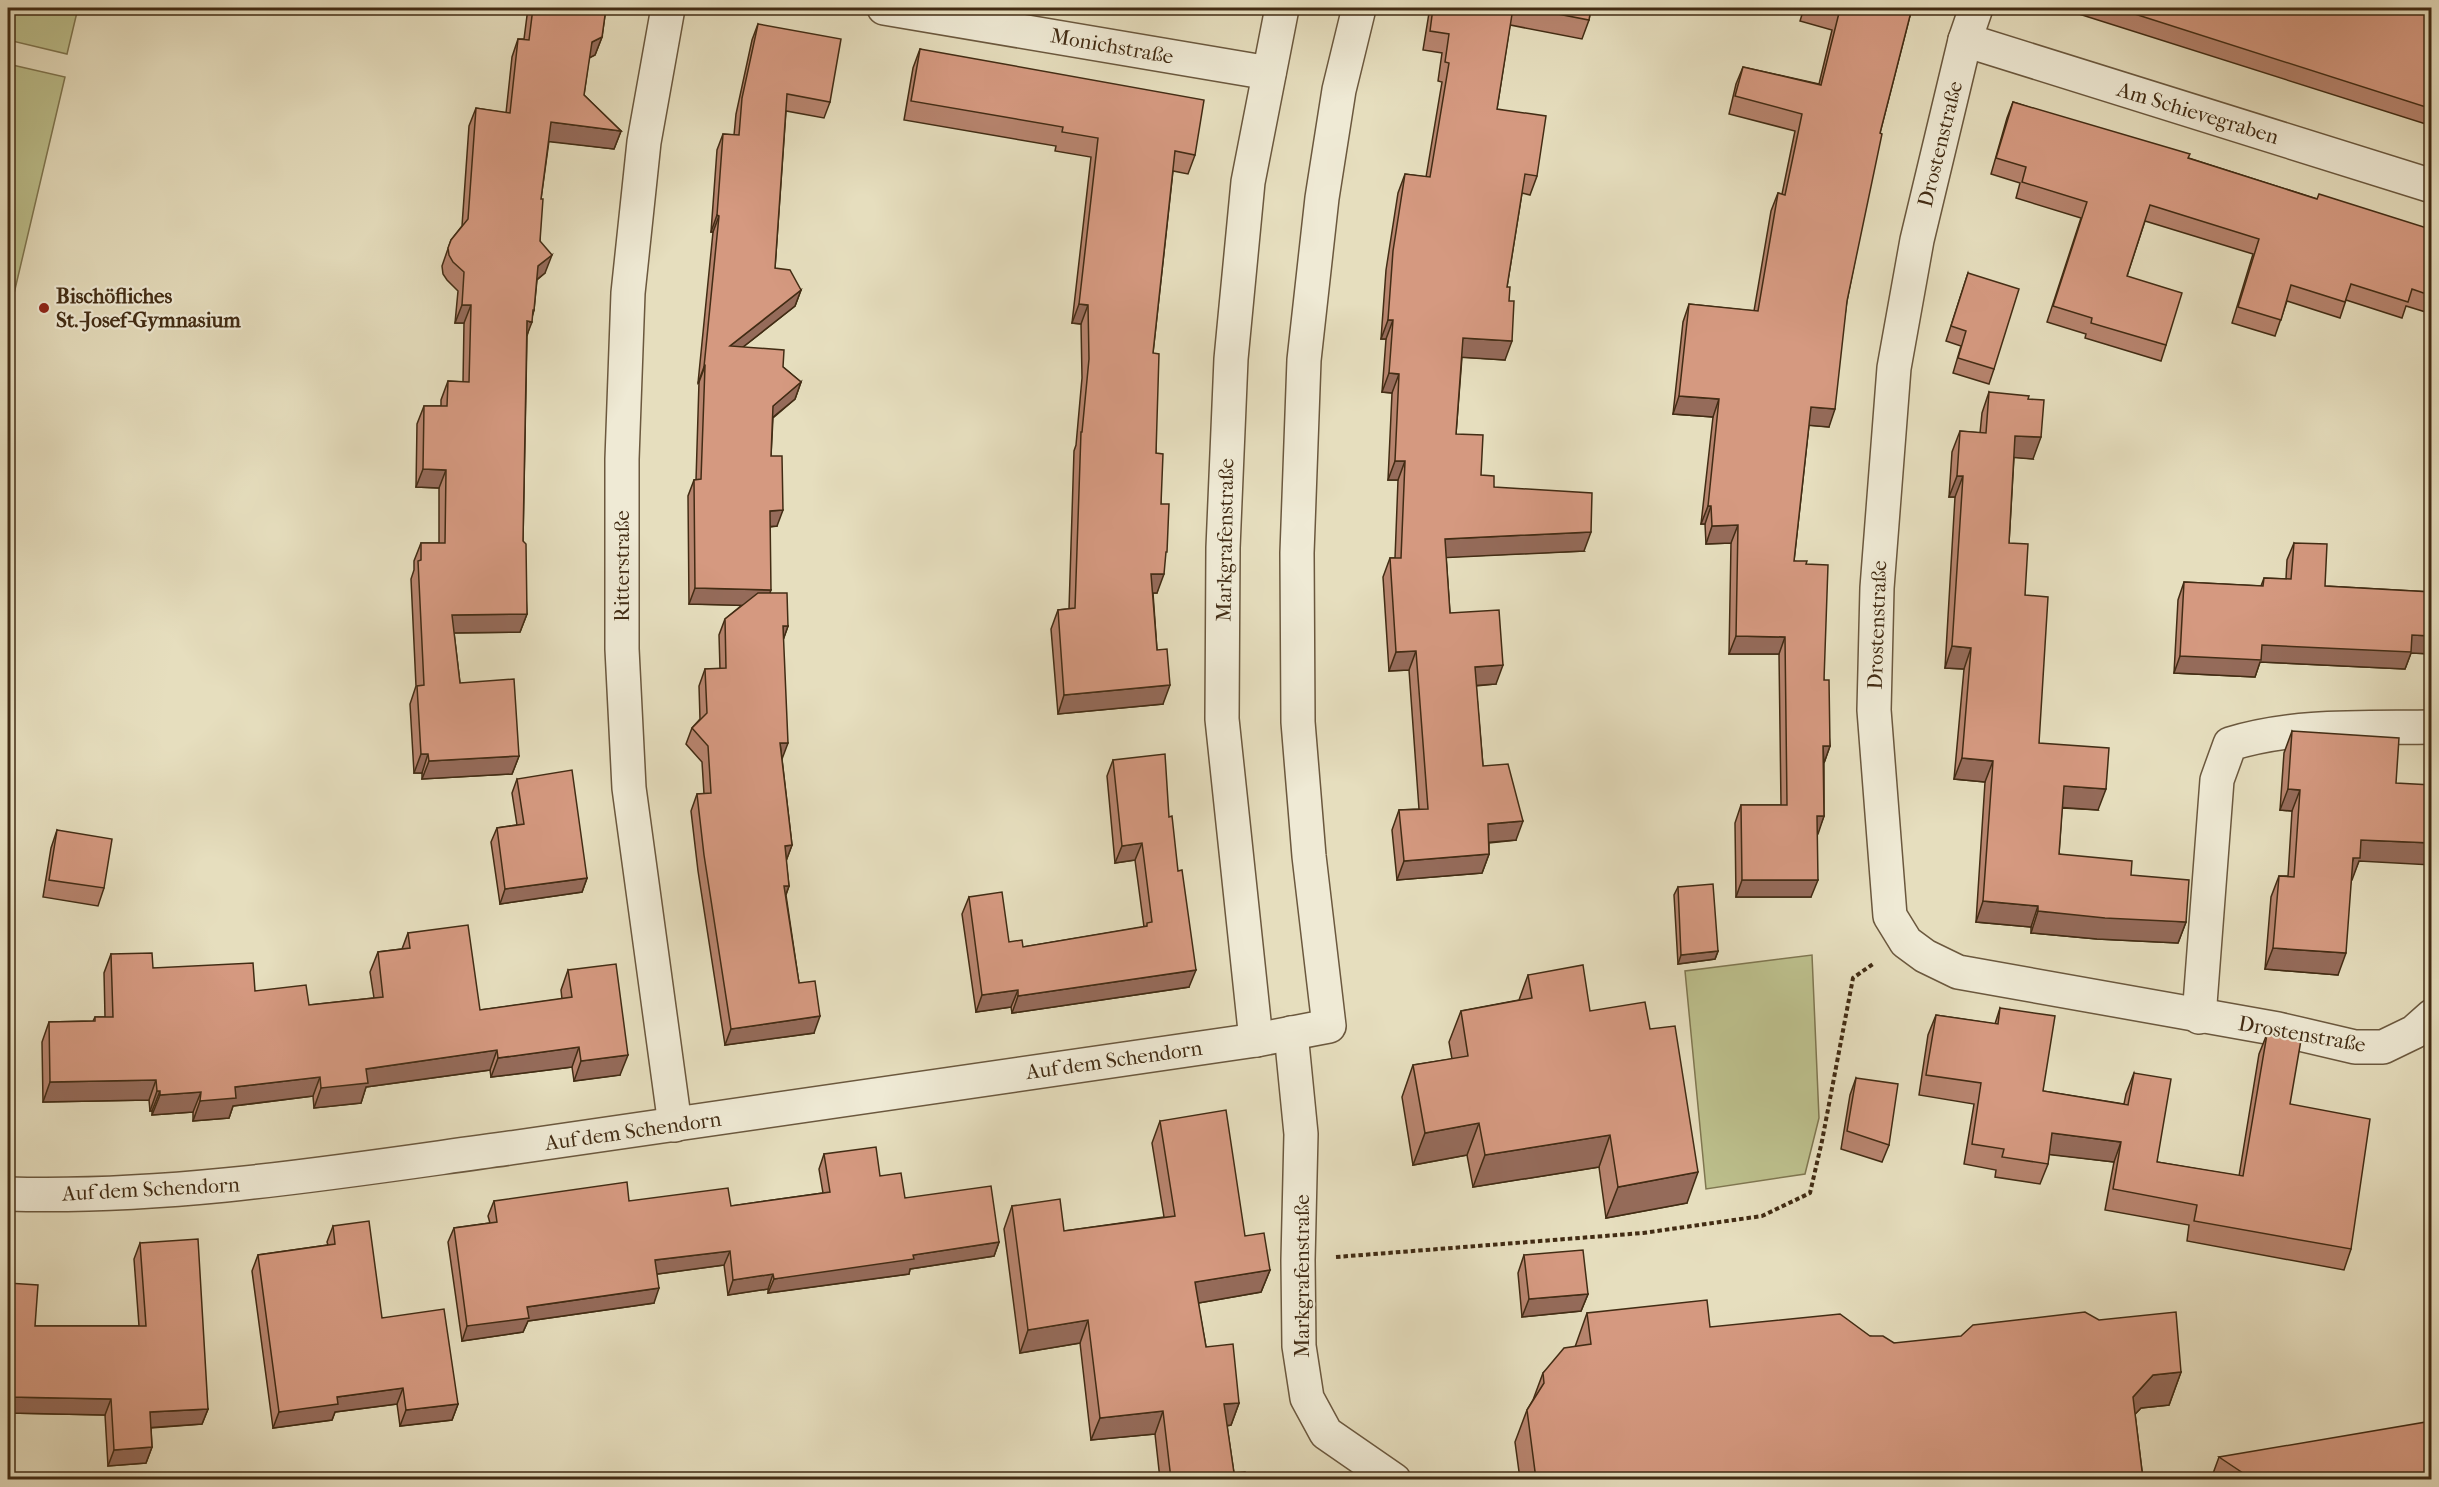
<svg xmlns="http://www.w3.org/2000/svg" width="2439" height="1487" font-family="'IM FELL French Canon',serif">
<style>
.green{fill:#bcbf8c;stroke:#7f7650;stroke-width:1.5}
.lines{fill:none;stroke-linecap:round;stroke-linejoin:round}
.minor-casing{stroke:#6b583e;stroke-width:36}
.path{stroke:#422c14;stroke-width:4;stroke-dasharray:4.5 3;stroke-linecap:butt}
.minor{stroke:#efead5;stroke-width:33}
.wall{fill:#b7846e;stroke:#422c14;stroke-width:1.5}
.shaded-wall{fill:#956b5a;stroke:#422c14;stroke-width:1.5}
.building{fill:#d59980;stroke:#422c14;stroke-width:1.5}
.poi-dot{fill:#8f2418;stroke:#efead5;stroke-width:2}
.labels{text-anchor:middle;stroke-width:4.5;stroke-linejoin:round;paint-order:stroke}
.street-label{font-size:21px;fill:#422c14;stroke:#efead5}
.poi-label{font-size:21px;font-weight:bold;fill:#422c14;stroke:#efead5;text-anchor:start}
</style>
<rect width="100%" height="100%" fill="#e6debe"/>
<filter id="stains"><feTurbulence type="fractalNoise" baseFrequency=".00333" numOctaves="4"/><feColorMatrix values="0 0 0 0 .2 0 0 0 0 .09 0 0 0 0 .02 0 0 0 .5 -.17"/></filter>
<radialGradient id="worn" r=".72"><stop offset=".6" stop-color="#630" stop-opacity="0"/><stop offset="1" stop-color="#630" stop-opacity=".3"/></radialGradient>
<g class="green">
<polygon points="8,8 78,8 67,54 8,40"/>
<polygon points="8,64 65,77 8,319"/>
<polygon points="1812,955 1819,1118 1805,1174 1706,1189 1685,971"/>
</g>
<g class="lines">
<g class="minor-casing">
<g id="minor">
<polyline points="668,8 644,142 628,293 622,459 622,649 629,788 675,1125"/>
<polyline points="884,8 1269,73"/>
<polyline points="1976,8 1965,40 1917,240 1894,368 1877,588 1874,710 1890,916 1906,942 1925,956 1958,972 2278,1029 2355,1047 2383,1047 2414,1032 2432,1016"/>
<polyline points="1965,40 2432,186"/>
<path d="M2199 1017 2217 780 2230 744C2295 724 2364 728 2432 727"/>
<polyline points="1291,1033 1301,1134 1298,1260 1299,1346 1307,1398 1326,1433 1394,1480"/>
<polyline points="1256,1040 1222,719 1223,548 1231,359 1248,182 1282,8"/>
<path d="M8 1194C179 1199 348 1170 517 1147 764 1113 1010 1076 1256 1040L1329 1026 1309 856 1298 722 1297 553 1304 360 1322 198 1339 90 1359 8"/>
</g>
</g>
<polyline class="path" points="1336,1257 1643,1233 1762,1216 1810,1193 1822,1141 1853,978 1873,964"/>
<use href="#minor" class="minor"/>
</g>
<g class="wall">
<polygon points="528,8 606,8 602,37 595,55 589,58 584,95 621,131 614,149 549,141 541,199 540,241 545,273 537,280 534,310 527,336 523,541 527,614 520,632 454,633 460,683 519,756 512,774 422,779 422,773 414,773 410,704 416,686 411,579 414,570 414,561 421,543 439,543 439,488 416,487 417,424 424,406 441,406 441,400 448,381 463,382 464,323 455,323 458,291 447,280 443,274 442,266 451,240 462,226 469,126 476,108 506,113 512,57 518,39 524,39"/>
<polygon points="1426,8 1591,8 1589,20 1582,39 1510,25 1497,109 1537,176 1530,195 1522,193 1507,287 1505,360 1462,357 1456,434 1481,475 1494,487 1584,551 1446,557 1450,613 1496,684 1476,686 1483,766 1516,840 1489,843 1489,854 1482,873 1397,880 1392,830 1399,810 1419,809 1409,670 1389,671 1383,577 1390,558 1395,558 1398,480 1388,480 1392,393 1382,392 1386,339 1381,339 1386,270 1398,193 1405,174 1426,177 1442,82 1438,81 1442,53 1423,50 1429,13 1426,12"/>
<polygon points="1804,8 1912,8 1880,133 1847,301 1829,427 1809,425 1794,561 1806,564 1824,680 1830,746 1824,763 1824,816 1817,834 1811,897 1736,897 1735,823 1741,805 1781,805 1779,654 1729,654 1731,543 1706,544 1705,524 1701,524 1713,417 1673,414 1683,322 1689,304 1754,311 1771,211 1778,193 1782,194 1795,131 1729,114 1736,84 1743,67 1819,84 1832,30 1800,21"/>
<polygon points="2060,8 2296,8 2315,14 2317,8 2432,8 2432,126"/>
<polygon points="758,24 830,102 824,118 786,111 775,268 801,290 795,306 743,347 783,367 801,382 795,399 773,418 771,456 777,526 770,527 770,593 788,626 783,640 782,759 792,845 786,861 789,886 786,895 799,983 814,1033 725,1045 698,871 691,811 697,794 704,794 702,762 686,744 692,728 700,719 699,686 705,669 720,669 719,635 725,619 742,605 689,604 688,496 694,480 696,480 699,382 698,383 713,232 711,232 717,150 723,134 734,135 736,114 752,40"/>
<polygon points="920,49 1195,155 1188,174 1173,171 1153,353 1156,453 1161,504 1165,559 1157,593 1153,593 1157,650 1163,704 1058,714 1051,629 1058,610 1069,609 1074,451 1076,445 1082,378 1081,324 1072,323 1091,157 1055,151 1056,146 904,120 913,68"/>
<polygon points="2013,102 2317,199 2432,235 2432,314 2406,306 2402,318 2346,300 2340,318 2287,301 2275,336 2232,323 2253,254 2145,221 2127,276 2166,345 2161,361 2085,338 2086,334 2047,322 2081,218 2016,198 2020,183 1991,174 2007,118"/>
<polygon points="1968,273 1994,369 1989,384 1953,373 1961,346 1946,341"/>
<polygon points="1989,392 2033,459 2014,457 2009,543 2025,595 2039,743 2098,810 2062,808 2059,854 2131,875 2186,922 2178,943 2097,939 2031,933 2031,927 1976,922 1985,782 1954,779 1964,669 1945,668 1955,497 1949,497 1952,452 1960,431 1980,433 1982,413"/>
<polygon points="2294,543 2325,586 2431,592 2432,580 2432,654 2411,653 2405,669 2260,662 2255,677 2174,673 2178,600 2184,582 2261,586 2264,578 2286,579 2287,560"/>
<polygon points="2292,731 2359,861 2351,880 2338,975 2265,969 2271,897 2279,876 2288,876 2292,811 2280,810 2284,753"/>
<polygon points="1113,760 1169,817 1189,987 1012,1013 1011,1007 976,1012 962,914 969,897 1009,942 1023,947 1144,927 1135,860 1115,863 1107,776"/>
<polygon points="517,779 587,878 582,892 500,904 491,842 497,828 517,825 512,793"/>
<polygon points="57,830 104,888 98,906 43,897 51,848"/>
<polygon points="1678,887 1718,951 1715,959 1678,964 1674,895"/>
<polygon points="408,933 480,1010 562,999 561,990 568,970 620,1075 574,1081 572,1067 491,1077 490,1070 366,1087 361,1103 314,1108 313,1096 233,1106 229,1118 193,1121 193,1112 152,1115 152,1111 150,1111 149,1100 43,1102 42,1042 49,1022 93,1021 95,1017 105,1017 104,973 111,954 153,968 255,991 309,1005 374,998 370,972 378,952 402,949"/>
<polygon points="1528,975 1590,1011 1650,1029 1687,1203 1606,1218 1599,1167 1473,1187 1467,1155 1413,1165 1402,1097 1413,1065 1452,1059 1449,1042 1461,1011 1519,1000"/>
<polygon points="2000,1008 2043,1091 2124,1104 2126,1094 2134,1073 2157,1162 2239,1176 2259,1054 2267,1034 2290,1104 2351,1249 2344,1270 2187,1241 2189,1225 2105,1210 2114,1162 2049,1154 2048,1164 2040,1184 1995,1177 1996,1170 1964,1164 1974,1104 1919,1095 1928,1035 1936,1015 1995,1024"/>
<polygon points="1856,1078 1889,1145 1882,1162 1841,1149 1850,1095"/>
<polygon points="1160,1121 1270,1270 1261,1292 1198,1303 1206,1347 1239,1403 1231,1425 1227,1426 1234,1473 1246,1479 1160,1479 1155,1434 1091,1440 1080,1343 1020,1353 1004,1229 1012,1206 1064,1231 1164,1217 1152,1143"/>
<polygon points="824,1154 880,1176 905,1198 999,1242 994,1256 910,1269 909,1274 768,1293 768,1289 728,1295 724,1265 657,1274 654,1303 528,1321 523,1332 462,1341 448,1242 454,1228 490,1223 488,1216 494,1201 629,1201 731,1206 823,1193 819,1169"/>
<polygon points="333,1226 382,1318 458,1404 452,1420 400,1426 397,1404 335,1412 332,1420 273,1428 252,1271 258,1255 328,1245 327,1242"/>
<polygon points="140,1243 208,1409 202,1424 151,1428 152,1447 146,1463 108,1466 105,1415 8,1413 8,1283 35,1326 139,1326 134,1259"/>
<polygon points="1524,1255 1588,1294 1581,1311 1522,1317 1518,1273"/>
<polygon points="2432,1296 2432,1310 2427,1308"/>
<polygon points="1587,1313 1710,1327 1870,1336 1894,1343 2181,1372 2169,1405 2141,1408 2135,1414 2143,1479 1520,1479 1515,1442 1527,1410 1533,1400 1543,1373 1575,1347"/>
<polygon points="2219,1457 2432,1479 2211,1479"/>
</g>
<g class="shaded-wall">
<polygon points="602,37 595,55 585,60 592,42"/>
<polygon points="551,122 621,131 614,149 544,141"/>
<polygon points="717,215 719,216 713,232 711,232"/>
<polygon points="552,255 545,273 531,284 538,266"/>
<polygon points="801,290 795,306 724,362 730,346"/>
<polygon points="1079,304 1088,305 1081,324 1072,323"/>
<polygon points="462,305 471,305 464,323 455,323"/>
<polygon points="533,310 534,310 530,322 532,322 525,340 527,321"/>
<polygon points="1388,320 1393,320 1386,339 1381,339"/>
<polygon points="1463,338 1512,341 1505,360 1457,357"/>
<polygon points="705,366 699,382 698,383 704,367"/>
<polygon points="1389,373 1399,374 1392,393 1382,392"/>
<polygon points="801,382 795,399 767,422 773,406"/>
<polygon points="1679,396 1719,399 1713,417 1673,414"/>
<polygon points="1811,407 1835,409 1829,427 1805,425"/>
<polygon points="2015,436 2041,437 2033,459 2008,457"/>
<polygon points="1395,461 1405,461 1398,480 1388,480"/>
<polygon points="423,469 446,470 439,488 416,487"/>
<polygon points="1957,476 1963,476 1955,497 1949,497"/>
<polygon points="1708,506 1711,506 1705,524 1701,524"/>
<polygon points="783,510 777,526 764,527 770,511"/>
<polygon points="1738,525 1731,543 1706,544 1712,526"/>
<polygon points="1591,532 1584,551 1438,558 1445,539"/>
<polygon points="1151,574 1164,574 1157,593 1145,593"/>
<polygon points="695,588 771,590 765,606 689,604"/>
<polygon points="527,614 520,632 445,633 452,615"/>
<polygon points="783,626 788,626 782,643"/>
<polygon points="2412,635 2432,636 2432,654 2411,653 2405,669 2260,662 2255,677 2174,673 2180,656 2262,645"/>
<polygon points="1736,636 1785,637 1779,654 1729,654"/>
<polygon points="1952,646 1971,648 1964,669 1945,668"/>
<polygon points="1416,651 1409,670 1389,671 1396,652"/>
<polygon points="1503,665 1496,684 1468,686 1475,667"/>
<polygon points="1170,685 1163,704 1058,714 1064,695"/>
<polygon points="780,743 788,743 782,759"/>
<polygon points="1823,746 1830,746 1824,763"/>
<polygon points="421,754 428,754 422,773 414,773"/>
<polygon points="519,756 512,774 422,779 429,761"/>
<polygon points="1962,758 1993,761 1985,782 1954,779"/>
<polygon points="2064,786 2106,789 2098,810 2056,807"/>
<polygon points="2288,789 2300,790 2292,811 2280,810"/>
<polygon points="1817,816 1824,816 1818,834 1810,834"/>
<polygon points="1523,821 1516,840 1481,843 1488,824"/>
<polygon points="2361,840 2432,843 2432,865 2359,861 2352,880 2345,880"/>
<polygon points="1142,843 1135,860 1115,863 1122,846"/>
<polygon points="792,845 786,861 785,846"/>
<polygon points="1489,854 1482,873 1397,880 1404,861"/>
<polygon points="587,878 582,892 500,904 505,889"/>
<polygon points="1742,880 1818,880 1811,897 1736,897"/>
<polygon points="784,886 789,886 783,902"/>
<polygon points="1983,901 2038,906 2031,927 1976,922"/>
<polygon points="2038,911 2186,922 2178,943 2097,939 2031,933"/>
<polygon points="2273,948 2346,953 2338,975 2265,969"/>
<polygon points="1718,951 1715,959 1678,964 1681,955"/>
<polygon points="1196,970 1189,987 1012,1013 1018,996"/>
<polygon points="1018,990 1011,1007 976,1012 982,995"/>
<polygon points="820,1016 814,1033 725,1045 731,1029"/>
<polygon points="579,1047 572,1067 491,1077 498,1058"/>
<polygon points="497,1050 490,1070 366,1087 361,1103 314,1108 321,1088 366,1069"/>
<polygon points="628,1055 620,1075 574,1081 581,1061"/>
<polygon points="320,1077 313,1096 233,1106 229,1118 193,1121 200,1101 235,1087"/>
<polygon points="156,1080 149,1100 43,1102 50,1082"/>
<polygon points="157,1091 160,1091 152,1111 150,1111"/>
<polygon points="201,1092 193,1112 152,1115 160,1095"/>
<polygon points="1479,1123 1467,1155 1413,1165 1425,1133"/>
<polygon points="2052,1133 2121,1142 2114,1162 2045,1154"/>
<polygon points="1610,1135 1599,1167 1473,1187 1485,1155"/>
<polygon points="1698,1172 1687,1203 1606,1218 1618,1187"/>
<polygon points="999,1242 994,1256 910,1269 909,1274 768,1293 774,1279 913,1255"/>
<polygon points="730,1251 724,1265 650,1275 655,1260"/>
<polygon points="1270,1270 1261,1292 1187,1305 1195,1282"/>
<polygon points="773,1274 768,1289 728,1295 733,1280"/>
<polygon points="659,1288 654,1303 528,1321 523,1332 462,1341 467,1326 527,1307"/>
<polygon points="1588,1294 1581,1311 1522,1317 1529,1299"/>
<polygon points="1088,1320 1080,1343 1020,1353 1028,1330"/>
<polygon points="2181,1372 2169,1405 2141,1408 2121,1429 2133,1397 2153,1375"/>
<polygon points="403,1388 397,1404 335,1412 332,1420 273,1428 279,1412 337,1397"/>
<polygon points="8,1397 111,1399 105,1415 8,1413"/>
<polygon points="1239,1403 1231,1425 1216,1427 1224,1404"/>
<polygon points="458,1404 452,1420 400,1426 406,1410"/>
<polygon points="208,1409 202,1424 144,1428 150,1412"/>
<polygon points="1163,1411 1155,1434 1091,1440 1100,1418"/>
<polygon points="152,1447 146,1463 108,1466 114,1450"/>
</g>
<g class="building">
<polygon points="533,8 606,8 602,37 592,42 584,95 621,131 551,122 541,199 543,199 540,241 552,255 538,266 534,310 533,310 532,322 527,321 523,541 526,544 527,614 452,615 460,683 514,679 519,756 429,761 428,754 421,754 417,686 424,685 418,561 421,560 421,543 445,543 446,470 423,469 424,406 447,406 448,381 469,382 471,305 462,305 464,272 453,262 449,255 448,248 451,240 468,219 476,108 510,113 518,39 529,40"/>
<polygon points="1433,8 1513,8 1497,109 1546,116 1537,176 1525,174 1507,287 1510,287 1509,301 1514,301 1512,341 1463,338 1456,434 1483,435 1481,475 1494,476 1494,487 1592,493 1591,532 1445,539 1450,613 1499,610 1503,665 1475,667 1483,766 1508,764 1523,821 1488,824 1489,854 1404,861 1399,810 1428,809 1416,651 1396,652 1390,558 1401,558 1405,461 1395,461 1399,374 1389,373 1393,320 1388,320 1393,251 1405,174 1430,177 1449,63 1445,62 1449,34 1430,31"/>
<polygon points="1527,8 1591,8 1589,20"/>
<polygon points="1819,8 1912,8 1880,133 1882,134 1847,301 1835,409 1811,407 1794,561 1807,561 1806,564 1828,565 1824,680 1829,680 1830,746 1823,746 1824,816 1817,816 1818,880 1742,880 1741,805 1787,805 1785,637 1736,636 1738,525 1712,526 1711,506 1708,506 1719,399 1679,396 1689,304 1758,311 1778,193 1785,195 1802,114 1735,96 1743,67 1821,85 1839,13"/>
<polygon points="2116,8 2296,8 2316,14 2318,8 2432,8 2432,109"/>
<polygon points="758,24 841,39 830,102 787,94 775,268 790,270 801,290 730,346 784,350 783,367 801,382 773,406 771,456 782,456 783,510 770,511 771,590 695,588 694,480 701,479 705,366 704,367 719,216 717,215 723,134 739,135 742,98"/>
<polygon points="920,49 1204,100 1195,155 1175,151 1153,353 1159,354 1156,453 1163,454 1161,504 1169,504 1167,552 1166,552 1164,574 1151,574 1157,650 1167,649 1170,685 1064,695 1058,610 1075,608 1081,432 1082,432 1089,359 1088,305 1079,304 1098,138 1062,132 1063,127 911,101"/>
<polygon points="2013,102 2190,154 2188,158 2317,199 2319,194 2430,229 2429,234 2432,235 2432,296 2412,289 2408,302 2351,284 2345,302 2291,285 2281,320 2238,307 2259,239 2150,205 2127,276 2182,293 2166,345 2091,323 2092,318 2053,306 2087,202 2022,182 2026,167 1996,158"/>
<polygon points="1968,273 2019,289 1994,369 1958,358 1966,331 1951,326"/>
<polygon points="1989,392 2029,396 2028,399 2044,400 2041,437 2015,436 2009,543 2028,544 2025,595 2048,597 2039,743 2109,748 2106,789 2064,786 2059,854 2132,861 2131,875 2189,880 2186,922 2105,918 2038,911 2038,906 1983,901 1993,761 1962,758 1971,648 1952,646 1963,476 1957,476 1960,431 1986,433"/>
<polygon points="2294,543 2327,544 2325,586 2432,592 2432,636 2412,635 2411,652 2262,645 2261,660 2180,656 2184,582 2263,586 2264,578 2291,579"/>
<polygon points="758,593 787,593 788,626 783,626 788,743 780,743 792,845 785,846 789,886 784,886 799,983 815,981 820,1016 731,1029 704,855 697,794 711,793 708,746 692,728 707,713 705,669 726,668 725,619"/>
<polygon points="2292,731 2399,738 2396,783 2432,785 2432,843 2361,840 2360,858 2353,858 2346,953 2273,948 2279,876 2294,877 2300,790 2288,789"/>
<polygon points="1165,754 1169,817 1172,816 1178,871 1182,870 1196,970 1018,996 1018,990 982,995 969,897 1002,892 1009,942 1022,940 1023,947 1147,926 1147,923 1152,922 1142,843 1122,846 1113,760"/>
<polygon points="572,770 587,878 505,889 497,828 524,824 517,779"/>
<polygon points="57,830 112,839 104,888 49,880"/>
<polygon points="1713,884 1718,951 1681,955 1678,887"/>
<polygon points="468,925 480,1010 572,997 568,970 616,964 628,1055 581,1061 579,1047 498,1058 497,1050 366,1069 368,1083 321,1088 320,1077 235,1087 236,1098 200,1101 201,1092 160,1095 160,1091 157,1091 156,1080 50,1082 49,1022 95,1021 95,1017 113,1017 111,954 152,953 153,968 253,963 255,991 306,985 309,1005 383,997 378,952 410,948 408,933"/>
<polygon points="1583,965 1590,1011 1645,1002 1650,1029 1675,1026 1698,1172 1618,1187 1610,1135 1485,1155 1479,1123 1425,1133 1413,1065 1468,1056 1461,1011 1532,998 1528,975"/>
<polygon points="2000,1008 2055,1016 2043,1091 2128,1105 2134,1073 2171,1079 2157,1162 2243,1176 2267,1034 2301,1040 2290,1104 2370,1119 2351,1249 2194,1221 2197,1205 2113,1189 2121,1142 2052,1133 2048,1164 2002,1157 2004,1149 1972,1144 1981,1083 1926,1075 1936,1015 1998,1024"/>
<polygon points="1856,1078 1898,1084 1889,1145 1847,1131"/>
<polygon points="1226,1110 1245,1236 1264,1233 1270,1270 1195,1282 1206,1347 1233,1344 1239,1403 1224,1404 1234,1473 1245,1472 1246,1479 1171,1479 1163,1411 1100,1418 1088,1320 1028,1330 1012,1206 1060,1199 1064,1231 1175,1216 1160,1121"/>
<polygon points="876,1147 880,1176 901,1173 905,1198 991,1186 999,1242 913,1255 914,1259 774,1279 773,1274 733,1280 730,1251 655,1260 659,1288 527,1307 529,1318 467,1326 454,1228 497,1222 494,1201 627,1182 629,1201 728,1188 731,1206 830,1192 824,1154"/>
<polygon points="369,1221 382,1318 444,1309 458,1404 406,1410 403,1388 337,1397 338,1404 279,1412 258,1255 335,1244 333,1226"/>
<polygon points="198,1239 208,1409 150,1412 152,1447 114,1450 111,1399 8,1397 8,1283 38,1285 35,1326 146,1326 140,1243"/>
<polygon points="1583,1250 1588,1294 1529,1299 1524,1255"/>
<polygon points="1707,1300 1710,1327 1840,1314 1870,1336 1883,1336 1894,1343 1961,1336 1973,1325 2085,1312 2099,1320 2176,1312 2181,1372 2153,1375 2133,1397 2143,1479 1536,1479 1527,1410 1544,1383 1543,1373 1564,1348 1591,1344 1587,1313"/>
<polygon points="2432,1421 2432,1479 2252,1479 2219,1457"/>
</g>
<circle class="poi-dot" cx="44" cy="308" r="6"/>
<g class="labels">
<g class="street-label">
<text transform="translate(1112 46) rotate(10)" y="7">Monichstraße</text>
<text transform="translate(2198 113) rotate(17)" y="7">Am Schievegraben</text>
<text transform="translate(1940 144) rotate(-76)" y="7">Drostenstraße</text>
<text transform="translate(1225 540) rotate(-89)" y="7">Markgrafenstraße</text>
<text transform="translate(622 566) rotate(-90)" y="7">Ritterstraße</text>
<text transform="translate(1877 625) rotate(-88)" y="7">Drostenstraße</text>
<text transform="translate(2302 1034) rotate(10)" y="7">Drostenstraße</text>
<text transform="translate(1114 1060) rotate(-8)" y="7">Auf dem Schendorn</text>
<text transform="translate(633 1131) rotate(-8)" y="7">Auf dem Schendorn</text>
<text transform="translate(151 1189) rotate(-3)" y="7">Auf dem Schendorn</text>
<text transform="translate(1302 1276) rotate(-90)" y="7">Markgrafenstraße</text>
</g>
<g class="poi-label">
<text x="56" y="303">Bischöfliches<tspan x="56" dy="24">St.-Josef-Gymnasium</tspan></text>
</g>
</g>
<rect width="2439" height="1487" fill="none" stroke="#e6debe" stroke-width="30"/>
<rect x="9" y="9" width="2421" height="1469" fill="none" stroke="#422c14" stroke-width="3"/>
<rect x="15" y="15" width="2409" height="1457" fill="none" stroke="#422c14" stroke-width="1.5"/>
<rect width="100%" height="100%" filter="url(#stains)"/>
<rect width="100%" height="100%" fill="url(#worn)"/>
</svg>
